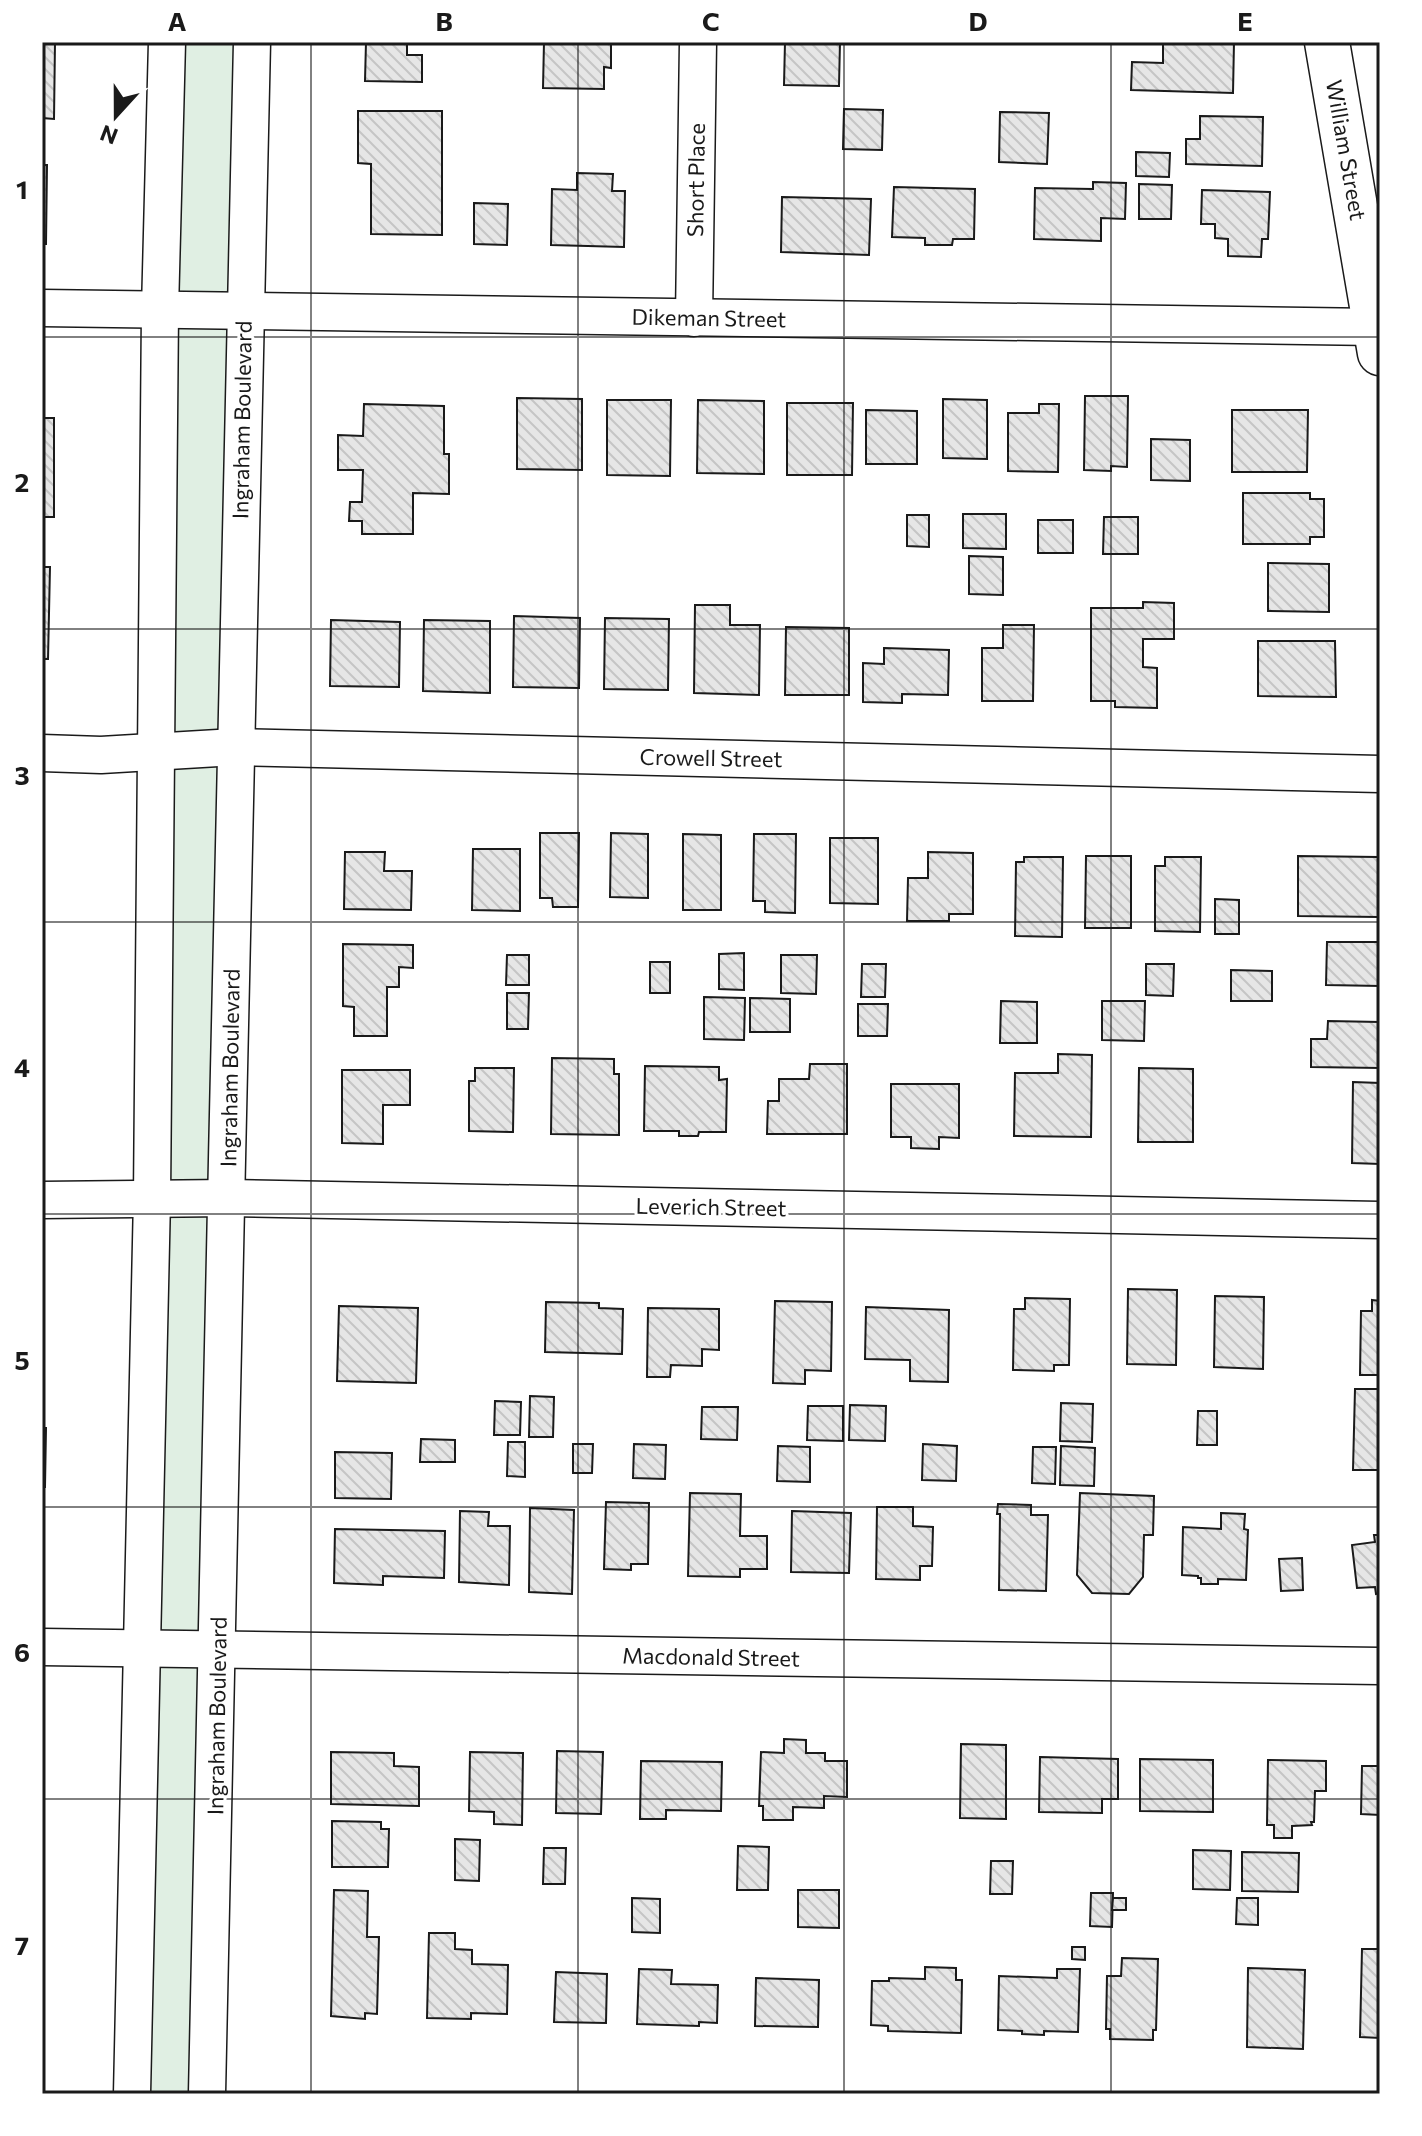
<svg xmlns="http://www.w3.org/2000/svg" width="1422" height="2136" font-family="Commissioner,sans-serif">
<style>
.green{fill:#e0efe3;stroke:#6a6a6a;stroke-width:2}
.building{fill:url(#building-back-hatch);stroke:#1a1a1a;stroke-width:2}
.lines{fill:none;stroke-linecap:round;stroke-linejoin:round}
.minor-casing{stroke:#1a1a1a;stroke-width:39}
.tertiary-casing{stroke:#1a1a1a;stroke-width:47}
.minor{stroke:#fff;stroke-width:36}
.tertiary{stroke:#fff;stroke-width:44}
.grid{fill:none;stroke:#1a1a1a;stroke-width:2;stroke-opacity:0.55}
.labels{text-anchor:middle;stroke-width:6;stroke-linejoin:round;paint-order:stroke}
.street-label{font-size:22px;fill:#1a1a1a;stroke:#fff}
.neatline{fill:none;stroke:#1a1a1a;stroke-width:3}
.grid-label{font-size:26px;text-anchor:middle;font-weight:bold;fill:#1a1a1a}
</style>
<defs>
<pattern id="building-back-hatch" width="6" height="6" patternUnits="userSpaceOnUse" patternTransform="scale(2)"><rect width="6" height="6" fill="#e6e6e6"/><path d="M-1 5l2 2M0 0l6 6M5-1l2 2" fill="none" stroke="#c5c5c5"/></pattern>
</defs>
<rect width="100%" height="100%" fill="#fff"/>
<polygon class="green" points="167,42 252,42 207,2094 132,2094"/>
<g class="building">
<polygon points="42,42 55,42 54,119 42,118"/>
<polygon points="366,42 407,42 407,55 422,55 422,82 365,81"/>
<polygon points="544,42 611,42 611,68 604,67 604,89 543,88"/>
<polygon points="785,42 840,42 839,86 784,85"/>
<polygon points="1163,42 1234,42 1233,93 1131,90 1132,62 1163,63"/>
<polygon points="844,109 883,110 882,150 843,149"/>
<polygon points="358,111 442,111 442,235 371,234 371,164 358,163"/>
<polygon points="1000,112 1049,113 1047,164 999,162"/>
<polygon points="1200,116 1263,117 1262,166 1186,164 1186,139 1200,139"/>
<polygon points="1136,152 1170,153 1169,177 1136,176"/>
<polygon points="42,165 47,165 46,244 42,244"/>
<polygon points="577,173 613,174 612,191 625,191 624,247 551,245 552,189 577,190"/>
<polygon points="1093,182 1126,183 1125,219 1101,218 1101,241 1034,239 1035,188 1093,189"/>
<polygon points="1139,184 1172,185 1171,219 1139,219"/>
<polygon points="894,187 975,189 974,239 953,239 952,245 925,245 925,238 892,237"/>
<polygon points="1202,190 1270,192 1268,239 1262,239 1261,257 1228,256 1228,239 1215,238 1215,224 1201,224"/>
<polygon points="782,197 871,199 869,255 781,252"/>
<polygon points="474,203 508,204 507,245 474,244"/>
<polygon points="42,389 43,418 54,418 54,517 42,517"/>
<polygon points="1085,396 1128,396 1127,467 1111,466 1111,471 1084,470"/>
<polygon points="517,398 582,399 582,470 517,469"/>
<polygon points="943,399 987,400 987,459 943,458"/>
<polygon points="607,400 671,400 670,476 607,475"/>
<polygon points="698,400 764,401 764,474 697,473"/>
<polygon points="787,403 853,403 852,475 787,475"/>
<polygon points="364,404 444,406 444,454 449,454 449,494 413,493 413,534 362,534 362,521 349,521 350,502 362,502 363,470 338,470 338,435 363,436"/>
<polygon points="1039,404 1059,404 1058,472 1008,471 1008,413 1039,413"/>
<polygon points="866,410 917,411 917,464 866,464"/>
<polygon points="1232,410 1308,410 1307,472 1232,472"/>
<polygon points="1151,439 1190,440 1190,481 1151,480"/>
<polygon points="1243,493 1310,493 1310,499 1324,499 1324,537 1310,537 1310,544 1243,544"/>
<polygon points="963,514 1006,514 1006,549 963,548"/>
<polygon points="907,515 929,515 929,547 907,546"/>
<polygon points="1104,517 1138,517 1138,554 1103,554"/>
<rect x="1038" y="520" width="35" height="33"/>
<polygon points="969,556 1003,557 1003,595 969,594"/>
<polygon points="1268,563 1329,564 1329,612 1268,611"/>
<polygon points="42,567 50,567 48,659 42,659"/>
<polygon points="1143,602 1174,603 1174,639 1143,639 1143,667 1157,668 1157,708 1115,707 1115,701 1091,701 1091,608 1143,608"/>
<polygon points="695,605 730,605 730,625 760,625 759,695 694,693"/>
<polygon points="514,616 580,618 579,688 513,687"/>
<polygon points="605,618 669,619 668,690 604,689"/>
<polygon points="331,620 400,622 399,687 330,686"/>
<polygon points="424,620 490,621 490,693 423,691"/>
<polygon points="1003,625 1034,625 1033,701 982,701 982,648 1003,648"/>
<polygon points="786,627 849,628 849,695 785,695"/>
<polygon points="1258,641 1335,641 1336,697 1258,696"/>
<polygon points="884,648 949,650 948,695 902,694 902,703 863,702 863,663 884,664"/>
<polygon points="540,833 579,833 578,907 553,907 552,898 540,898"/>
<polygon points="611,833 648,834 648,898 610,897"/>
<polygon points="683,834 721,835 721,910 683,910"/>
<polygon points="754,834 796,834 795,913 765,912 765,901 753,901"/>
<polygon points="830,838 878,838 878,904 830,903"/>
<polygon points="473,849 520,849 520,911 472,910"/>
<polygon points="345,852 385,852 384,871 412,871 411,910 344,909"/>
<polygon points="928,852 973,853 973,914 949,914 949,921 907,921 908,878 928,878"/>
<polygon points="1086,856 1131,856 1131,928 1085,928"/>
<polygon points="1298,856 1378,857 1378,917 1298,916"/>
<polygon points="1024,857 1063,857 1062,937 1015,936 1016,862 1024,862"/>
<polygon points="1165,857 1201,857 1200,932 1155,931 1155,866 1165,866"/>
<polygon points="1215,899 1239,900 1239,934 1215,934"/>
<polygon points="1327,942 1380,942 1380,986 1326,985"/>
<polygon points="343,944 413,945 413,968 399,967 399,987 387,987 387,1036 354,1036 354,1007 343,1006"/>
<polygon points="744,953 744,990 719,989 719,954"/>
<polygon points="507,955 529,955 529,985 506,985"/>
<polygon points="781,955 817,955 816,994 781,993"/>
<rect x="650" y="962" width="20" height="31"/>
<polygon points="862,964 886,964 885,997 861,997"/>
<polygon points="1146,964 1174,964 1173,996 1146,995"/>
<polygon points="1231,970 1272,971 1272,1001 1231,1001"/>
<polygon points="507,993 529,993 528,1029 507,1029"/>
<polygon points="704,997 745,998 744,1040 704,1039"/>
<polygon points="750,998 790,999 790,1032 750,1032"/>
<polygon points="1001,1001 1037,1002 1037,1043 1000,1043"/>
<polygon points="1102,1001 1145,1001 1144,1041 1102,1040"/>
<polygon points="858,1004 888,1004 887,1036 858,1036"/>
<polygon points="1328,1021 1380,1022 1380,1068 1311,1067 1311,1039 1327,1039"/>
<polygon points="1058,1054 1092,1055 1091,1137 1014,1136 1015,1073 1058,1073"/>
<polygon points="552,1058 614,1059 614,1074 619,1074 619,1135 551,1134"/>
<polygon points="810,1064 847,1064 847,1134 767,1134 768,1101 779,1101 779,1079 809,1079"/>
<polygon points="645,1066 719,1067 719,1080 727,1079 726,1132 699,1132 698,1136 679,1136 679,1131 644,1131"/>
<polygon points="475,1068 514,1068 513,1132 469,1131 469,1081 475,1081"/>
<polygon points="1139,1068 1193,1069 1193,1142 1138,1142"/>
<polygon points="342,1070 410,1070 410,1105 383,1105 383,1144 342,1143"/>
<polygon points="1353,1082 1380,1083 1380,1164 1352,1163"/>
<polygon points="891,1084 959,1084 959,1138 939,1137 939,1149 911,1148 911,1137 891,1137"/>
<polygon points="1128,1289 1177,1290 1176,1365 1127,1364"/>
<polygon points="1215,1296 1264,1297 1263,1369 1214,1367"/>
<polygon points="1025,1298 1070,1299 1069,1365 1054,1365 1054,1371 1013,1370 1014,1309 1025,1309"/>
<polygon points="1372,1300 1380,1301 1380,1375 1360,1375 1361,1311 1372,1311"/>
<polygon points="775,1301 832,1302 831,1371 805,1370 805,1384 773,1383"/>
<polygon points="546,1302 599,1303 599,1308 623,1309 622,1354 545,1352"/>
<polygon points="339,1306 418,1308 416,1383 337,1381"/>
<polygon points="866,1307 949,1310 948,1382 910,1381 910,1360 865,1359"/>
<polygon points="648,1308 719,1309 719,1350 702,1349 702,1366 671,1365 670,1377 647,1377"/>
<polygon points="1355,1389 1380,1389 1380,1470 1353,1470"/>
<polygon points="530,1396 554,1397 553,1437 529,1437"/>
<polygon points="495,1401 521,1402 520,1435 494,1435"/>
<polygon points="1061,1403 1093,1404 1092,1442 1060,1441"/>
<polygon points="850,1405 886,1406 885,1441 849,1440"/>
<polygon points="808,1406 843,1406 843,1441 807,1440"/>
<polygon points="702,1407 738,1407 737,1440 701,1439"/>
<polygon points="1198,1411 1217,1411 1217,1445 1197,1445"/>
<polygon points="42,1428 46,1428 45,1487 42,1487"/>
<polygon points="421,1439 455,1440 455,1462 420,1462"/>
<polygon points="508,1442 525,1442 525,1477 507,1476"/>
<polygon points="573,1444 593,1444 592,1473 573,1473"/>
<polygon points="634,1444 666,1445 665,1479 633,1478"/>
<polygon points="923,1444 957,1446 956,1481 922,1480"/>
<polygon points="778,1446 810,1447 810,1482 777,1481"/>
<polygon points="1061,1446 1095,1448 1094,1486 1060,1485"/>
<polygon points="1033,1447 1056,1447 1055,1484 1032,1483"/>
<polygon points="335,1452 392,1453 391,1499 335,1498"/>
<polygon points="690,1493 741,1494 740,1536 767,1536 767,1569 740,1569 740,1577 688,1576"/>
<polygon points="1080,1493 1154,1496 1153,1535 1144,1535 1143,1577 1129,1594 1092,1593 1077,1575"/>
<polygon points="606,1502 649,1503 648,1564 631,1564 631,1570 604,1569"/>
<polygon points="998,1504 1031,1505 1031,1515 1048,1515 1046,1591 999,1590 1000,1514 997,1514"/>
<polygon points="877,1507 913,1507 913,1526 933,1527 932,1566 920,1566 920,1580 876,1579"/>
<polygon points="530,1508 574,1510 572,1594 529,1592"/>
<polygon points="460,1511 489,1512 488,1526 510,1526 509,1585 459,1582"/>
<polygon points="792,1511 851,1513 849,1573 791,1572"/>
<polygon points="1221,1513 1245,1514 1244,1529 1248,1530 1246,1580 1218,1579 1218,1584 1201,1584 1201,1578 1198,1578 1198,1576 1182,1575 1183,1527 1221,1529"/>
<polygon points="335,1529 445,1531 444,1578 383,1576 383,1585 334,1583"/>
<polygon points="1374,1535 1380,1535 1380,1593 1376,1594 1375,1587 1357,1588 1352,1545 1375,1542"/>
<polygon points="1302,1558 1303,1590 1281,1591 1279,1559"/>
<polygon points="784,1739 806,1740 806,1753 825,1753 825,1761 847,1761 847,1797 824,1796 824,1808 793,1807 793,1820 763,1820 763,1806 759,1806 761,1752 784,1753"/>
<polygon points="961,1744 1006,1745 1006,1819 960,1818"/>
<polygon points="557,1751 603,1752 601,1814 556,1813"/>
<polygon points="331,1752 394,1753 394,1766 419,1767 419,1806 331,1804"/>
<polygon points="470,1752 523,1753 522,1825 494,1824 494,1812 469,1811"/>
<polygon points="1040,1757 1118,1759 1118,1799 1102,1799 1102,1813 1039,1812"/>
<polygon points="1140,1759 1213,1760 1213,1812 1140,1811"/>
<polygon points="1268,1760 1326,1761 1326,1791 1315,1791 1314,1822 1311,1822 1312,1825 1292,1826 1292,1838 1274,1838 1274,1825 1267,1825"/>
<polygon points="641,1761 722,1762 721,1811 666,1810 666,1819 640,1819"/>
<polygon points="1362,1766 1380,1766 1380,1815 1361,1814"/>
<polygon points="332,1821 381,1822 381,1829 389,1829 388,1867 332,1867"/>
<polygon points="455,1839 480,1840 479,1881 455,1880"/>
<polygon points="738,1846 769,1847 768,1890 737,1890"/>
<polygon points="544,1848 566,1848 565,1884 543,1884"/>
<polygon points="1193,1850 1231,1851 1230,1890 1193,1889"/>
<polygon points="1242,1852 1299,1853 1298,1892 1242,1891"/>
<polygon points="991,1861 1013,1861 1012,1894 990,1894"/>
<polygon points="334,1890 368,1891 367,1937 379,1937 377,2014 365,2013 365,2019 331,2016"/>
<polygon points="798,1890 839,1890 839,1928 798,1927"/>
<polygon points="1091,1893 1113,1893 1112,1927 1090,1926"/>
<polygon points="632,1898 660,1899 660,1933 632,1932"/>
<polygon points="1113,1898 1126,1898 1126,1910 1112,1910"/>
<polygon points="1237,1898 1258,1898 1258,1925 1236,1924"/>
<polygon points="429,1933 455,1933 455,1949 472,1950 472,1964 508,1965 507,2014 471,2013 471,2019 427,2018"/>
<polygon points="1072,1947 1085,1947 1085,1960 1072,1959"/>
<polygon points="1362,1949 1380,1949 1380,2038 1360,2037"/>
<polygon points="1122,1958 1158,1959 1156,2030 1153,2030 1153,2040 1110,2039 1110,2029 1106,2029 1107,1976 1121,1976"/>
<polygon points="925,1967 956,1968 956,1980 962,1980 961,2033 888,2031 888,2026 871,2025 872,1981 889,1981 889,1978 925,1979"/>
<polygon points="1248,1968 1305,1970 1303,2049 1247,2047"/>
<polygon points="639,1969 672,1970 671,1984 718,1985 717,2023 699,2022 699,2026 637,2024"/>
<polygon points="1057,1969 1080,1969 1078,2032 1044,2031 1044,2035 1022,2034 1022,2031 998,2030 999,1976 1057,1978"/>
<polygon points="556,1972 607,1974 606,2023 554,2022"/>
<polygon points="756,1978 819,1980 818,2027 755,2026"/>
</g>
<g class="lines">
<g class="minor-casing">
<g id="minor">
<polyline points="42,308 1376,327"/>
<polyline points="694,318 698,42"/>
<polyline points="42,753 101,755 235,747 1380,774"/>
<polyline points="42,1200 228,1198 1380,1220"/>
<polyline points="42,1647 1380,1666"/>
<polyline points="132,2094 152,1198 160,310 167,42"/>
<path d="M207 2094C225 1410 232 726 252 42"/>
</g>
</g>
<g class="tertiary-casing">
<polyline id="tertiary" points="1327,42 1380,353"/>
</g>
<use href="#minor" class="minor"/>
<use href="#tertiary" class="tertiary"/>
</g>
<path class="grid" d="M311 42V2094M578 42V2094M844 42V2094M1111 42V2094M42 337H1380M42 629H1380M42 922H1380M42 1214H1380M42 1507H1380M42 1799H1380"/>
<g class="labels">
<g class="street-label">
<text transform="translate(1346 150) rotate(80)" y="8">William Street</text>
<text transform="translate(696 180) rotate(-89)" y="8">Short Place</text>
<text transform="translate(709 318) rotate(1)" y="8">Dikeman Street</text>
<text transform="translate(242 420) rotate(-89)" y="8">Ingraham Boulevard</text>
<text transform="translate(711 758) rotate(1)" y="8">Crowell Street</text>
<text transform="translate(230 1068) rotate(-89)" y="8">Ingraham Boulevard</text>
<text transform="translate(711 1207) rotate(1)" y="8">Leverich Street</text>
<text transform="translate(711 1657) rotate(1)" y="8">Macdonald Street</text>
<text transform="translate(217 1716) rotate(-89)" y="8">Ingraham Boulevard</text>
</g>
</g>
<rect width="1422" height="2136" fill="none" stroke="#ffffff" stroke-width="88"/>
<g transform="translate(116 116) rotate(201)" stroke="#ffffff" stroke-width="6" paint-order="stroke">
<path d="M0-6L14 30L0 20L-14 30Z" fill="#1a1a1a"/>
<text y="-12" font-size="22" font-weight="bold" text-anchor="middle" fill="#1a1a1a">N</text>
</g>
<rect x="44" y="44" width="1334" height="2048" class="neatline"/>
<g class="grid-label">
<text x="177" y="31">A</text>
<text x="444" y="31">B</text>
<text x="711" y="31">C</text>
<text x="978" y="31">D</text>
<text x="1245" y="31">E</text>
<text x="22" y="199">1</text>
<text x="22" y="492">2</text>
<text x="22" y="785">3</text>
<text x="22" y="1077">4</text>
<text x="22" y="1370">5</text>
<text x="22" y="1662">6</text>
<text x="22" y="1955">7</text>
</g>
</svg>
